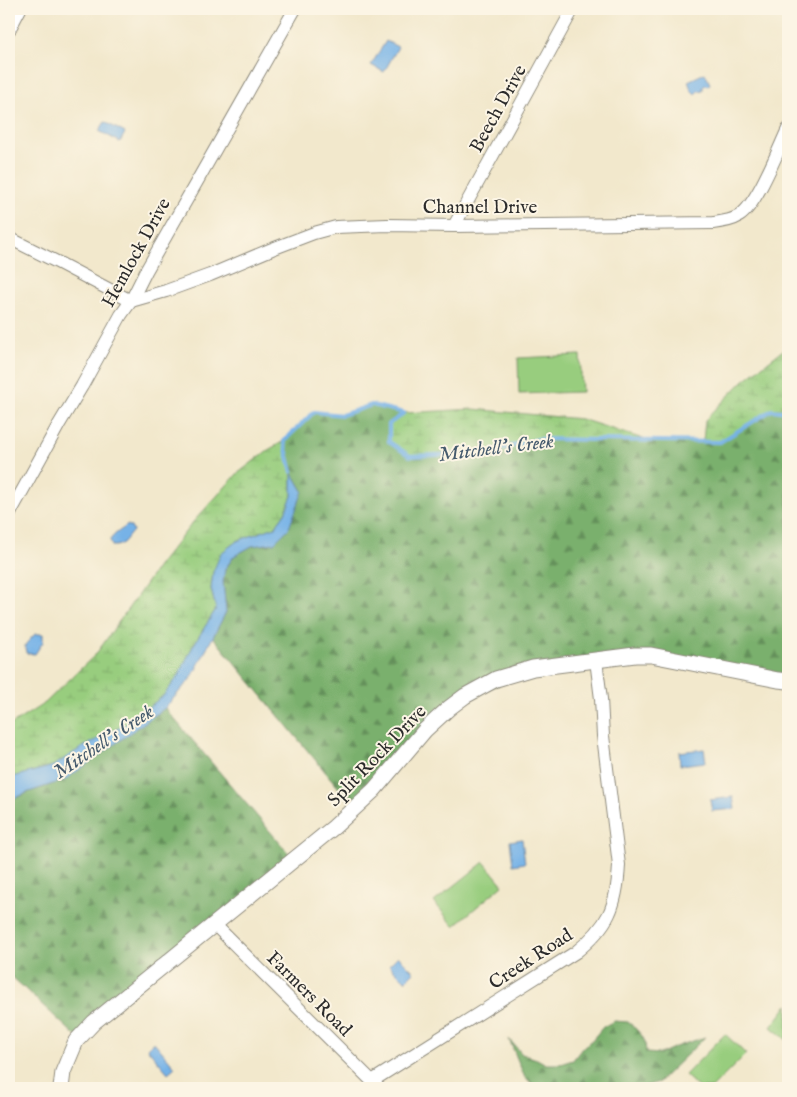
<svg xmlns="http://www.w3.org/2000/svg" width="797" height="1097" font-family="'IM FELL English',serif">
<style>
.forest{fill:url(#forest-firs);stroke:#526e4c}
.wetland{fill:url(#wetland-marsh);stroke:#627c54}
.garden{fill:#98cd7e;stroke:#627c54}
.water{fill:#76b2e7;stroke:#506e89}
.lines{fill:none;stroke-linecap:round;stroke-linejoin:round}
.stream{stroke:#76b2e7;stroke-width:4}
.minor-casing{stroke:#8e8a7c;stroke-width:14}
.tertiary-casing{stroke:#8e8a7c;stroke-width:17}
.minor{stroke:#fff;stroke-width:12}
.tertiary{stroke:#fff;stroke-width:15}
.labels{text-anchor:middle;stroke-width:4;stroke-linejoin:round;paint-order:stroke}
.street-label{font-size:19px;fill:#2b2b2b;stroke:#fcf5e5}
.water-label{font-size:20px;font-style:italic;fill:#455a6d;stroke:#fcf5e5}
</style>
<defs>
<pattern id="forest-firs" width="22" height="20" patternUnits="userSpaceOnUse" patternTransform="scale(1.25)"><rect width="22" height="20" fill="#7ab06d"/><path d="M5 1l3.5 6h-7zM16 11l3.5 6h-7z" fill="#648f5a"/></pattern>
<pattern id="wetland-marsh" width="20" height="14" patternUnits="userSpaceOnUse" patternTransform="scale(1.25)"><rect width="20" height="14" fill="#98cd7e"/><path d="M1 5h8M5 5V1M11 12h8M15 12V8" fill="none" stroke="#83b06d"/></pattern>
</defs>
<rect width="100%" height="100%" fill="#fcf5e5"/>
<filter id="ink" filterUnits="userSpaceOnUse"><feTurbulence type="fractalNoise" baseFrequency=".02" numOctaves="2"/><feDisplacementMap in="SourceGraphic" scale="10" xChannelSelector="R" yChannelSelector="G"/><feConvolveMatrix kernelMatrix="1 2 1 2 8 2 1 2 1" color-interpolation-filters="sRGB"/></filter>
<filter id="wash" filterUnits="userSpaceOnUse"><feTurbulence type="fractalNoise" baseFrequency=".0096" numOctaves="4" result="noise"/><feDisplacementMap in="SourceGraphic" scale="20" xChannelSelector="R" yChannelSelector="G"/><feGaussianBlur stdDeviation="1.12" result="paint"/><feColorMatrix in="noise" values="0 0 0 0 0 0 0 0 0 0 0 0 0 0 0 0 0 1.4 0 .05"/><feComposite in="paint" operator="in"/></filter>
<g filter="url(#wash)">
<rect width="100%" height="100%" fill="#f2e8cc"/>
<g class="forest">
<polygon points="372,405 404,413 389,424 486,453 539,439 720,442 772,410 788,412 788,681 651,655 563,664 465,696 352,804 213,637 226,612 223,582 225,570 234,556 252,546 274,543 303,491 292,472 284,441 314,412 342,415"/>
<polygon points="165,708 291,856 79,1039 9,974 9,801 29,792 65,780"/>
<polygon points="614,1021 628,1022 635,1028 642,1036 645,1042 646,1053 660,1054 678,1046 705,1037 659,1082 638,1088 540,1088 535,1086 525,1078 509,1039 522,1054 537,1059 546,1064 560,1064 573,1060 583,1047 592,1040 603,1027"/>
</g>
<g class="wetland">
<polygon points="788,346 788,412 772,410 720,442 703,441 705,420 743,381"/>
<polygon points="473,409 581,419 646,440 539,439 486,453 410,456 389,442 389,424 404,413"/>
<polygon points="284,441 292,472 292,496 285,513 275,527 237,541 213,572 211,589 216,609 193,646 177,678 164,695 130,722 81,748 53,766 9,778 9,726 45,703 96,654 159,565 194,521 237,474 268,450"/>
</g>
<g class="garden">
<polygon points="580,355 582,392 519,394 518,358"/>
<polygon points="484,862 503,885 454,926 434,902"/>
<polygon points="788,1005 788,1041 771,1027"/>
<polygon points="725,1034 746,1054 712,1088 699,1088 685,1075"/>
</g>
<g class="water">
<polygon points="386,41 398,47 384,72 371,65"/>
<polygon points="705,73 710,84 708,86 705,85 703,87 703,90 698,91 695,94 691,90 688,81"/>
<polygon points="105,122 125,133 120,142 99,131"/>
<polygon points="292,472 303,491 289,528 274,543 252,546 234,556 225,569 223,582 226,612 192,677 165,708 65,780 29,792 9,801 9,778 53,766 81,748 130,722 164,695 177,678 193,646 216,609 211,589 213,572 221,553 237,541 275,527 285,513 292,496"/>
<path d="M128 525 131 527 133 531C125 539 124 547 112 546L110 540C115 533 121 530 128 525Z"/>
<polygon points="35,634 43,634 43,642 35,654 26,653 25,645"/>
<polygon points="704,749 706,762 680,765 679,752"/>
<polygon points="733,797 735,809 712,811 710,800"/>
<polygon points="522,839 525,863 513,865 510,841"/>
<polygon points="398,956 414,972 405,981 389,965"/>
<polygon points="154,1042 175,1067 168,1073 147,1048"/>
</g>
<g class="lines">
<polyline class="stream" points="292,472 284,441 314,412 342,415 372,405 404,413 389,424 389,442 410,456 486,453 539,439 720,442 772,410 788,412"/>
</g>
</g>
<g filter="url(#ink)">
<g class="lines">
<g class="minor-casing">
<g id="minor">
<polyline points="9,30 20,9"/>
<polyline points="454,226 573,9"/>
<path d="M9 238 59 263 131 301 166 291 210 275 272 249 314 233 336 227 387 225 454 226 713 223C721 222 731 221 739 216 757 205 778 150 788 129"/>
<polyline points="9,515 58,426 82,386 121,315 131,301 146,271 295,9"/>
<polyline points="215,925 379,1088"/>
<path d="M372 1081 576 952C608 926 617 907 619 865L603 736 601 699 596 660"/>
</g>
</g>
<g class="tertiary-casing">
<polyline id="tertiary" points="61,1088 63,1072 76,1041 94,1022 334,827 374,790 425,730 449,708 465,696 496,679 533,668 635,655 651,655 778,680 788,681"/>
</g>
<use href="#minor" class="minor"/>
<use href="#tertiary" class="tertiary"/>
</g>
</g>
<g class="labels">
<g class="street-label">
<text transform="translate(497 108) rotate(-61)" y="7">Beech Drive</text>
<text x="480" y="213">Channel Drive</text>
<text transform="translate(135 252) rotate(-61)" y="7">Hemlock Drive</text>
<text transform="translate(376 755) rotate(-46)" y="7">Split Rock Drive</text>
<text transform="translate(530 958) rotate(-33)" y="7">Creek Road</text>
<text transform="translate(310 993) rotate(45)" y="7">Farmers Road</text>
</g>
<g class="water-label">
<text transform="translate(496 447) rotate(-7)" y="7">Mitchell's Creek</text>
<text transform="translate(103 741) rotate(-34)" y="7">Mitchell's Creek</text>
</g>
</g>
<rect width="797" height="1097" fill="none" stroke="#fcf5e5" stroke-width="30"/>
</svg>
